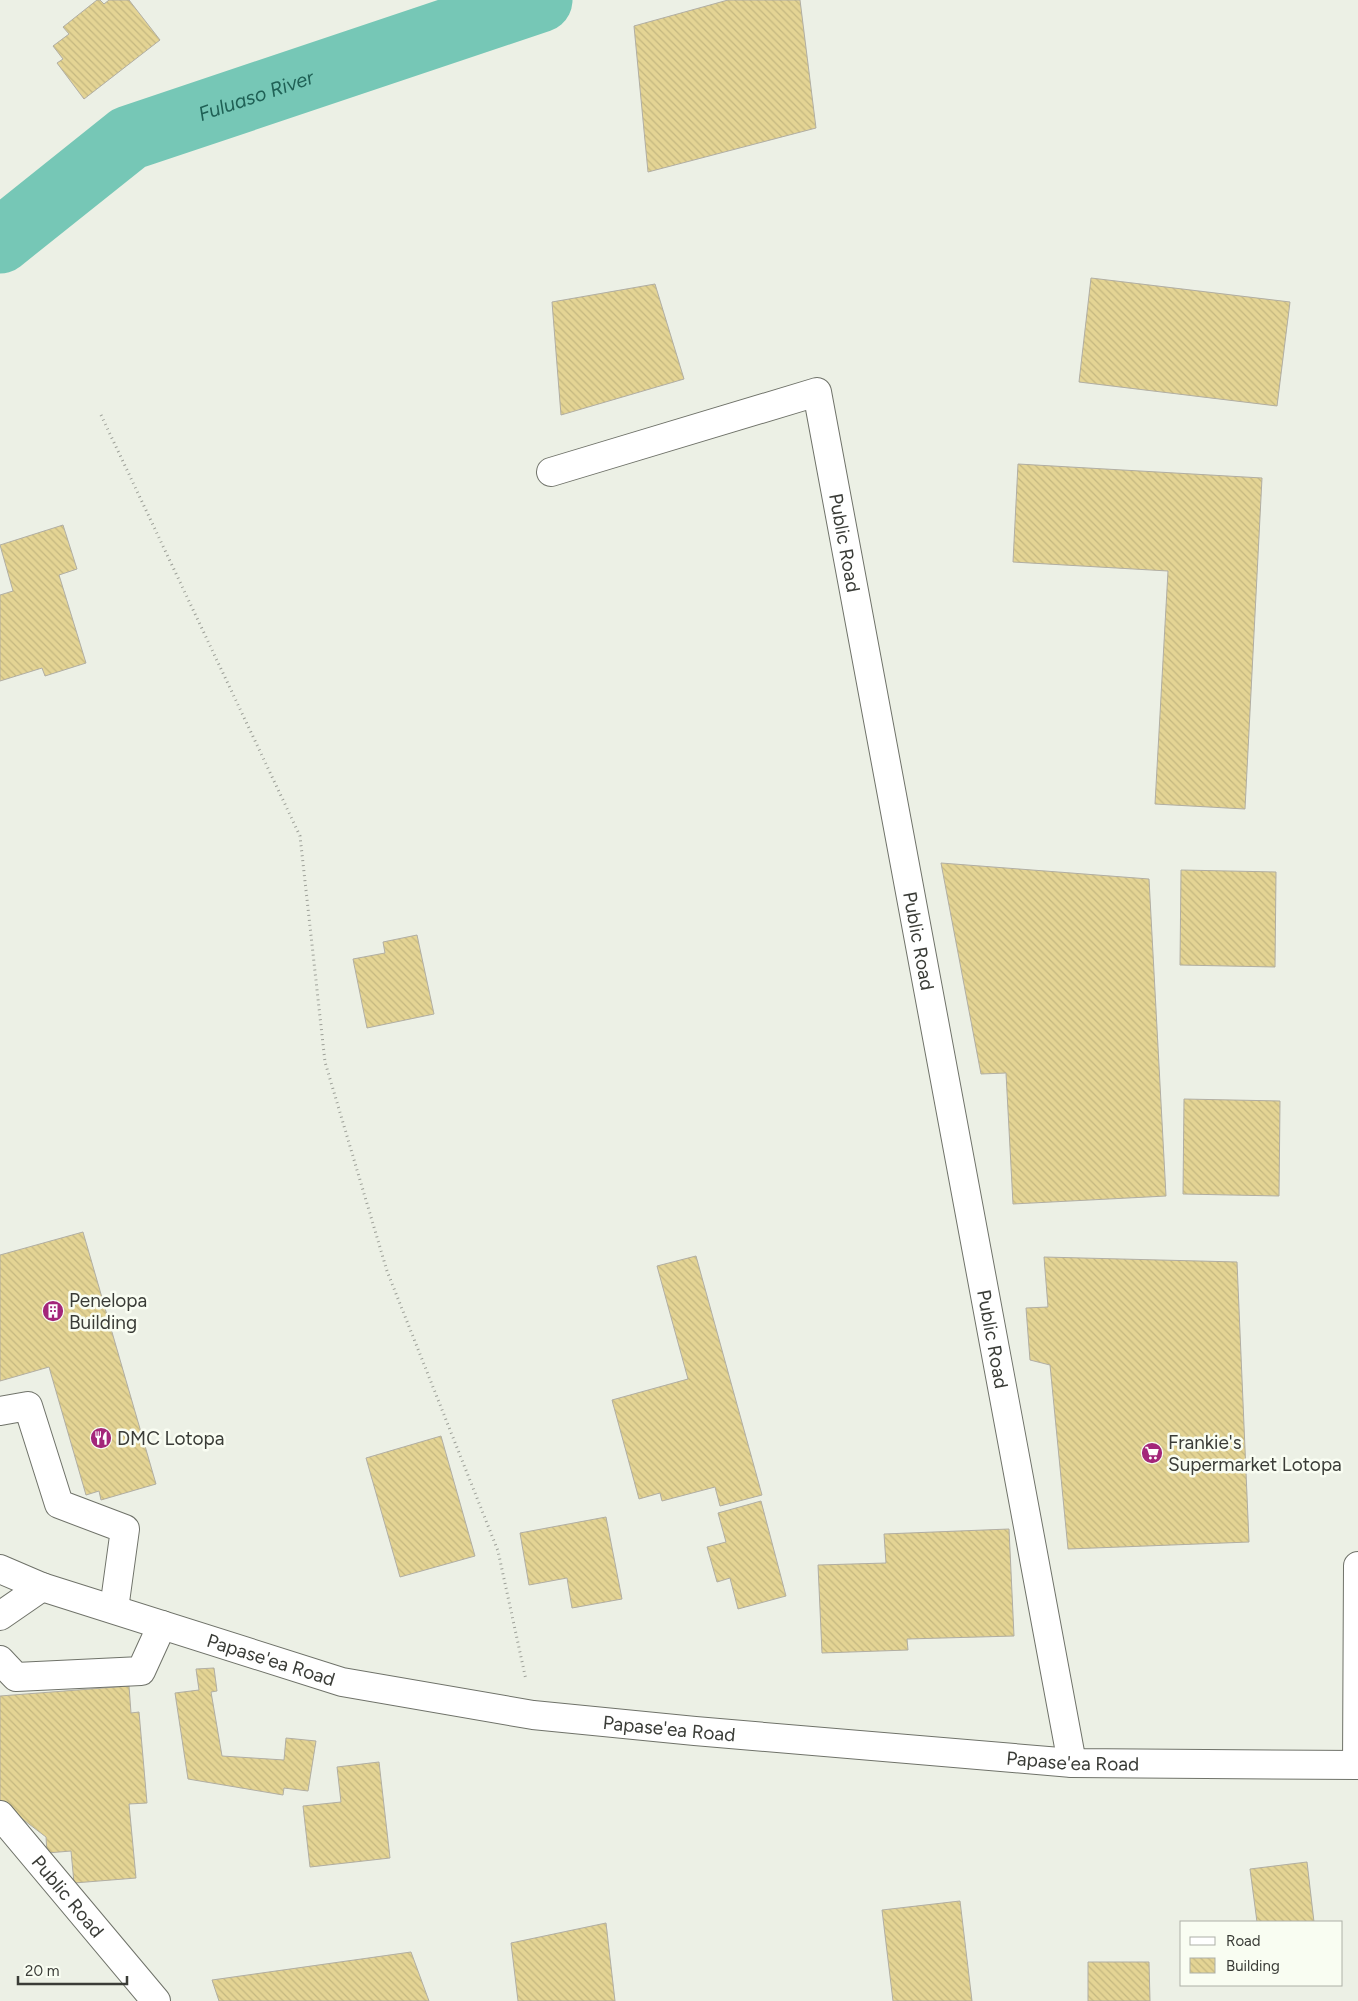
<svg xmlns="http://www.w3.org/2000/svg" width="1358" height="2001" viewBox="0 0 1358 2001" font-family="Figtree,sans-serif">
	<defs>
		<pattern id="building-back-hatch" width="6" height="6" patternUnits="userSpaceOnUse" patternTransform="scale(1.25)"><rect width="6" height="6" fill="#e4d494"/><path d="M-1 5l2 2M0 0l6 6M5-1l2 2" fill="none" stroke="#c4b780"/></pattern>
	</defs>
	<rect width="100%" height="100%" fill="#ecf0e5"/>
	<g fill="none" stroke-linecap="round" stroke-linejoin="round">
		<!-- river -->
		<path stroke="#76c7b6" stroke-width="65" id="s1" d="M0 241 129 138 540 0"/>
	</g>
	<!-- building -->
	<g fill="url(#building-back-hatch)" stroke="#b1aea3">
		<polygon points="97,0 100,0 104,4 109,0 129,0 160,40 84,99 57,63 63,59 53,46 69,34 63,27"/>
		<polygon points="728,0 800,0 816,128 648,172 634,26"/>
		<polygon points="1091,278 1290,302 1277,406 1079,382"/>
		<polygon points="655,284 684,379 561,415 552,302"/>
		<polygon points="1018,464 1262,478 1245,809 1155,804 1168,571 1013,562"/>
		<polygon points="63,525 77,569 59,575 86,663 45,676 42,668 0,681 0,595 13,591 0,545"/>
		<polygon points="941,863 1149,879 1166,1196 1013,1204 1006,1073 981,1074"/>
		<polygon points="1181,870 1276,872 1275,967 1180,965"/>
		<polygon points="417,935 434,1014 367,1028 353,959 385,953 383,942"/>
		<polygon points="1184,1099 1280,1101 1279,1196 1183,1194"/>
		<polygon points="83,1232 156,1484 101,1500 99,1491 86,1495 49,1367 0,1381 0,1255"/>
		<polygon points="696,1256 762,1495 720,1506 715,1487 662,1501 660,1493 639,1499 612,1400 688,1379 657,1266"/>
		<polygon points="1044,1257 1237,1262 1249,1542 1068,1549 1050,1365 1030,1360 1026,1308 1048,1307"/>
		<polygon points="441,1436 475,1556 400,1577 366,1458"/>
		<polygon points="761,1501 786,1596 738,1609 730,1578 717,1582 707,1547 726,1542 718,1513"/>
		<polygon points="606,1517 622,1599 572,1608 567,1578 529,1585 520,1533"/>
		<polygon points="1009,1529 1014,1636 907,1639 908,1650 822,1653 818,1565 886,1563 884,1534"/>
		<polygon points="214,1668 217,1691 211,1692 222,1756 284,1760 286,1738 316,1741 308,1791 284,1788 283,1795 188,1779 175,1693 199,1690 196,1669"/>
		<polygon points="129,1686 131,1713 139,1712 147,1803 129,1804 136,1878 74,1883 71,1851 47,1853 46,1837 0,1802 0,1696"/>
		<polygon points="379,1762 390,1858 310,1867 303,1806 341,1802 337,1767"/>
		<polygon points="1307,1862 1314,1922 1257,1922 1250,1869"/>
		<polygon points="960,1901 972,2001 893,2001 882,1910"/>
		<polygon points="606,1923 615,2001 518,2001 511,1943"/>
		<polygon points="411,1952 429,2001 219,2001 212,1980"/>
		<polygon points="1088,1962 1149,1962 1150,2001 1088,2001"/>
	</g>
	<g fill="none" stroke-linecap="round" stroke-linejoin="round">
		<!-- minor casing -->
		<g stroke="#6f7269" stroke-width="30">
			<g id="minor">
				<path id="s2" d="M551 472 817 392 1072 1763"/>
				<polyline points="0,1411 28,1406 59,1504 125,1529 114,1609"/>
				<polyline points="0,1616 42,1587"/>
				<polyline points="0,1660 16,1677 141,1671 162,1625"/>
				<polyline points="1357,1765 1358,1566"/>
				<path id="s3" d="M0 1815 156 2001"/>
			</g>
		</g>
		<!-- major casing -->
		<g stroke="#6f7269" stroke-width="30">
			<g id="major">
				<path id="s4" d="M0 1569 42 1587 342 1682 533 1715 695 1731 1072 1763 1358 1765"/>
			</g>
		</g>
		<!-- path -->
		<polyline stroke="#9da098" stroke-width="3" stroke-dasharray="1 4" stroke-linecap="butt" points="101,415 300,836 325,1062 387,1271 498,1551 526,1680"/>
		<!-- minor -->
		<use href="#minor" stroke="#fff" stroke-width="28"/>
		<!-- major -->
		<use href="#major" stroke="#fff" stroke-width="28"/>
	</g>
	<!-- icons -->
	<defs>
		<g id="building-disc" transform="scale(1.125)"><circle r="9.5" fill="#a3267a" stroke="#f9fdf2"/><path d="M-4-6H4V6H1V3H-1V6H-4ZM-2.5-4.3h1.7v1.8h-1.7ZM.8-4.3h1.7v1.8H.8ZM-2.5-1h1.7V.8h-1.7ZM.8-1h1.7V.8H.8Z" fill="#fff"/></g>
		<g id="restaurant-disc" transform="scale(1.125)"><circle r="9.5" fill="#a3267a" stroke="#f9fdf2"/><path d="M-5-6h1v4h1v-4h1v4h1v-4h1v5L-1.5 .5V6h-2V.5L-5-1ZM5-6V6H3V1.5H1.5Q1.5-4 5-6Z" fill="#fff"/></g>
		<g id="supermarket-disc" transform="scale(1.125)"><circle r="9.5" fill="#a3267a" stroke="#f9fdf2"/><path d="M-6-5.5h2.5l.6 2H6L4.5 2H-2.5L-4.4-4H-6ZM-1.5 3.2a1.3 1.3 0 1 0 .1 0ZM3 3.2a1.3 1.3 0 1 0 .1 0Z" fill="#fff"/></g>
	</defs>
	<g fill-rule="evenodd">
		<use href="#building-disc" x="53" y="1311"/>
		<use href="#restaurant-disc" x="101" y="1438"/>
		<use href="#supermarket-disc" x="1152" y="1453"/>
	</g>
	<g text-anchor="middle" stroke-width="5" stroke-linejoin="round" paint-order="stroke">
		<!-- street labels -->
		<g font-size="19" fill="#3a3c37" stroke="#f9fdf2">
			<text dy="7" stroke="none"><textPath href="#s2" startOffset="431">Public Road</textPath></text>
			<text dy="7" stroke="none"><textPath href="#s2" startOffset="836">Public Road</textPath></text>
			<text dy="7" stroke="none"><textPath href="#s2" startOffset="1241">Public Road</textPath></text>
			<text dy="7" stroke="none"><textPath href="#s4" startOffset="286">Papase'ea Road</textPath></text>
			<text dy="7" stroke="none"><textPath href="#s4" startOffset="691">Papase'ea Road</textPath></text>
			<text dy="7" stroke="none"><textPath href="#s4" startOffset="1096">Papase'ea Road</textPath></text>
			<text dy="7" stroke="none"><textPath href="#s3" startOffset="106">Public Road</textPath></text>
		</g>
		<!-- poi labels -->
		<g font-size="19" fill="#3a3c37" stroke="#f9fdf2" text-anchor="start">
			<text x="69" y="1307">Penelopa<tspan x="69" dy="22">Building</tspan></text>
			<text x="117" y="1445">DMC Lotopa</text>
			<text x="1168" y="1449">Frankie's<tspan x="1168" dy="22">Supermarket Lotopa</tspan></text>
		</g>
		<!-- water labels -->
		<g font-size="20" font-style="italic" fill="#1f6055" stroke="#f9fdf2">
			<text dy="7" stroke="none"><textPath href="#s1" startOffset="299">Fuluaso River</textPath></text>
		</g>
	</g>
	<!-- legend -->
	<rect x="1180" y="1921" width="162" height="65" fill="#f9fdf2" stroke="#adb0a7"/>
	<rect x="1190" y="1937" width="25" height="8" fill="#ffffff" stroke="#adb0a7"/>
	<text x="1226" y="1946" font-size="15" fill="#3a3c37">Road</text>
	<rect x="1190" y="1958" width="25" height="15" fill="url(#building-back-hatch)" stroke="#adb0a7"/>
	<text x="1226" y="1971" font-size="15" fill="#3a3c37">Building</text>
	<!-- scale -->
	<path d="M18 1976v8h109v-8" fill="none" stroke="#3a3c37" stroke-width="2.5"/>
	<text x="25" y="1976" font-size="15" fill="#3a3c37" stroke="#f9fdf2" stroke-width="4" paint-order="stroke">20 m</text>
</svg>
